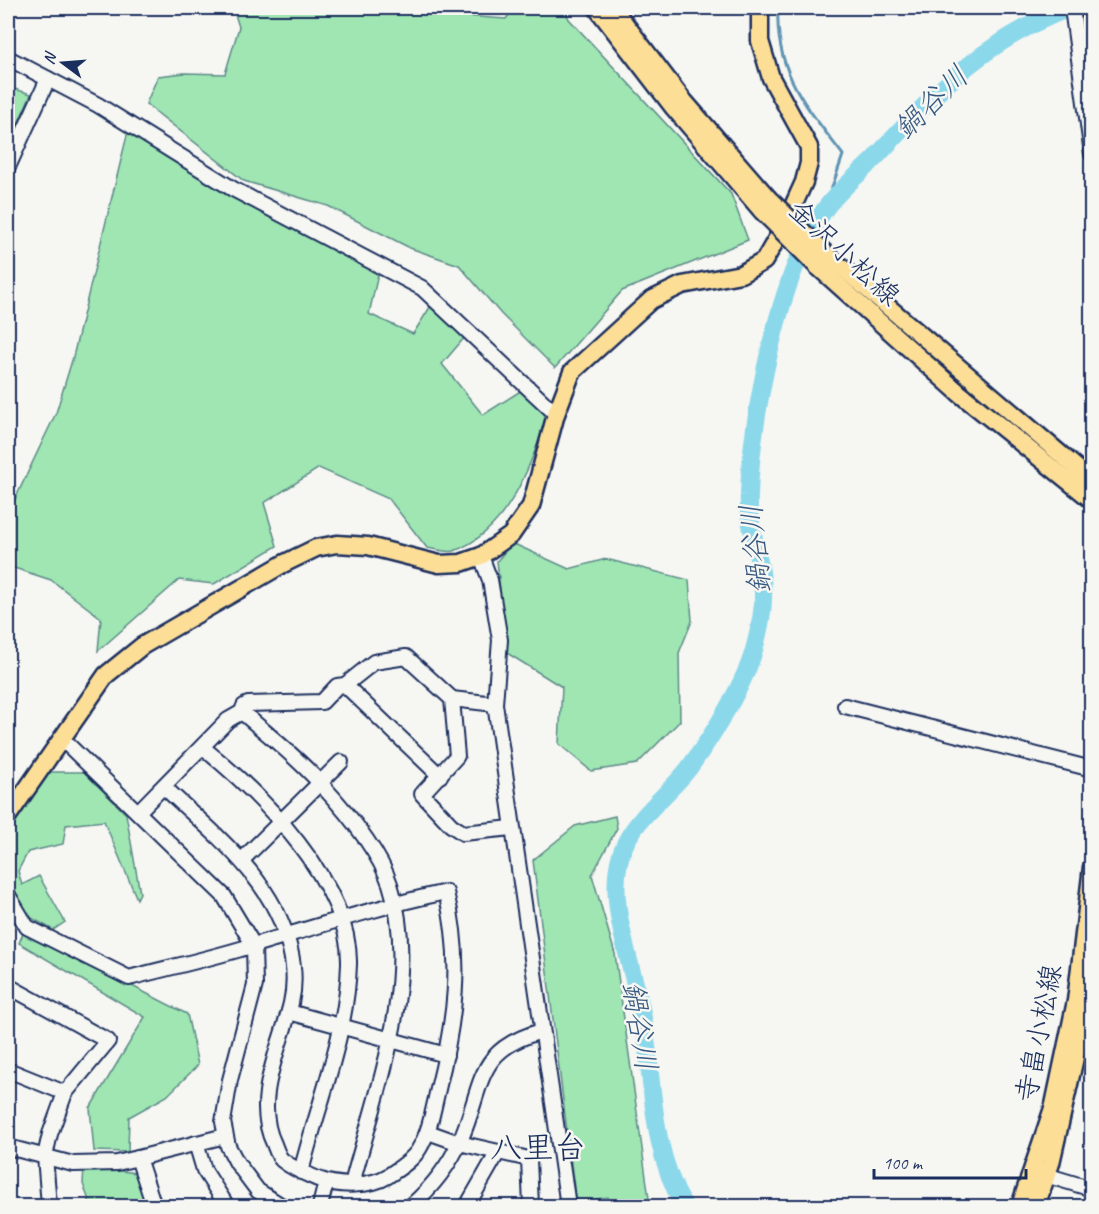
<svg xmlns="http://www.w3.org/2000/svg" width="1099" height="1214" viewBox="0 0 1099 1214" font-family="Caveat,'Klee One',sans-serif">
	<rect width="100%" height="100%" fill="#f6f6f2"/>
	<filter id="ink" filterUnits="userSpaceOnUse"><feTurbulence type="fractalNoise" baseFrequency=".0167" numOctaves="2"/><feDisplacementMap in="SourceGraphic" scale="12" xChannelSelector="R" yChannelSelector="G"/><feConvolveMatrix kernelMatrix="1 2 1 2 8 2 1 2 1" color-interpolation-filters="sRGB"/></filter>
	<g filter="url(#ink)">
		<!-- green -->
		<g fill="#9fe6b3" stroke="#5d8a88" stroke-width="1.5">
			<polygon points="233,8 424,8 450,15 506,19 514,8 564,8 569,19 731,194 748,240 622,291 555,368 501,314 459,265 410,248 328,206 244,181 146,104 158,76 184,73 225,74 239,27"/>
			<polygon points="8,87 31,94 8,146"/>
			<path d="M129 127 225 194 379 270 369 314 413 334 432 304 465 337 442 364 483 415 522 390 548 415C530 465 510 530 454 551 447 553 435 549 427 548L389 499 319 468 264 503 277 546 214 584 179 580 98 651 101 618 51 580 8 566V514L56 413 73 357Z"/>
			<polygon points="512,543 569,569 606,559 689,580 692,621 679,653 680,721 637,764 591,771 559,744 562,687 507,653 497,561"/>
			<polygon points="48,772 84,772 126,814 140,893 137,899 104,821 66,825 63,844 28,852 18,871 22,885 39,876 65,922 53,930 30,917 8,888 8,829"/>
			<polygon points="615,816 617,828 592,875 615,954 650,1206 611,1206 608,1197 576,1203 533,860 575,826"/>
			<polygon points="24,931 187,1014 198,1065 167,1096 129,1117 128,1152 94,1151 90,1108 145,1017 19,943"/>
			<polygon points="84,1166 136,1173 147,1206 91,1206 83,1184"/>
		</g>
		<g fill="none" stroke-linecap="round" stroke-linejoin="round">
			<!-- stream -->
			<path stroke="#5f94b3" stroke-width="3" d="M778 8C775 73 806 106 843 155L825 208"/>
			<!-- river -->
			<path stroke="#8cd8eb" stroke-width="18" d="M684 1206C650 1148 654 1083 643 1018 634 966 600 892 626 842 641 813 670 793 689 768 711 738 747 681 755 646 759 631 763 614 763 598 764 563 747 530 749 495 751 416 779 274 825 209 837 192 859 174 874 159 938 91 979 43 1069 8"/>
			<!-- minor casing -->
			<g stroke="#1b2f5e" stroke-width="18">
				<g id="minor">
					<polyline points="1072,8 1092,154"/>
					<polyline points="8,58 98,105 233,189 422,288 556,414"/>
					<polyline points="8,167 48,79"/>
					<polyline points="481,556 490,580 500,640 495,704 568,1206"/>
					<polyline points="345,685 440,776"/>
					<polyline points="452,699 495,704"/>
					<polyline points="845,706 1092,769"/>
					<polyline points="242,712 244,706 248,704 322,702 337,686 345,685 374,662 406,657 452,699 457,756 422,794 451,825 463,833 512,828"/>
					<polyline points="62,739 224,896 254,946 255,985 230,1080 223,1122 228,1146 237,1163 258,1191 282,1206"/>
					<path d="M202 747C260 793 351 884 349 964 347 1035 318 1104 301 1172"/>
					<path d="M138 812 228 720 242 712C268 735 297 757 320 783 344 809 379 851 390 884 421 978 376 1092 352 1184"/>
					<polyline points="242,860 341,762"/>
					<path d="M8 895 27 927 129 978C171 967 213 958 254 945 318 926 381 906 446 892 463 962 455 1020 438 1089 433 1110 430 1131 419 1149 413 1160 398 1169 388 1176 370 1187 339 1187 318 1179 306 1174 293 1169 282 1160 278 1156 276 1149 274 1144 252 1099 281 1047 291 1003 295 986 294 966 290 949 274 879 214 834 164 787"/>
					<polyline points="8,986 108,1041 65,1093 50,1134 45,1156 49,1206"/>
					<polyline points="289,1012 446,1055"/>
					<polyline points="8,1070 65,1093"/>
					<polyline points="428,1132 459,1143 529,1159 531,1206"/>
					<polyline points="196,1143 204,1170 227,1206"/>
					<polyline points="8,1147 73,1164 117,1163 138,1158"/>
					<polyline points="1039,1173 1092,1189"/>
					<polyline points="154,1206 138,1158 225,1136"/>
					<polyline points="320,1206 326,1182"/>
					<path d="M411 1206C431 1188 449 1166 460 1141 485 1085 473 1050 542 1031"/>
					<polyline points="467,1206 498,1152"/>
				</g>
			</g>
			<!-- major casing -->
			<g stroke="#1b2f5e" stroke-width="21">
				<g id="major">
					<polyline points="597,8 674,108 762,211"/>
					<polyline points="613,8 683,100 768,198"/>
					<polyline points="826,254 1092,481"/>
					<polyline points="817,266 959,393 1092,500"/>
					<polyline points="8,816 106,675 142,646 283,564 316,548 337,544 368,546 439,564 461,563 481,556 511,535 531,506 556,414 572,372 651,300 682,285 741,274 764,261 784,226 804,182 809,163 809,147 771,78 760,41 760,8"/>
					<polyline points="1020,1206 1054,1105 1076,1001 1092,867"/>
					<polyline points="1036,1206 1051,1163 1092,983"/>
				</g>
			</g>
			<!-- minor -->
			<use href="#minor" stroke="#f6f6f2" stroke-width="14"/>
			<!-- major -->
			<use href="#major" stroke="#fdde96" stroke-width="16"/>
			<!-- major-bridge casing -->
			<g stroke="#1b2f5e" stroke-width="21" stroke-linecap="butt">
				<g id="major-bridge">
					<polyline points="768,198 826,254"/>
					<polyline points="762,211 817,266"/>
				</g>
			</g>
			<!-- major-bridge -->
			<use href="#major-bridge" stroke="#fdde96" stroke-width="16"/>
		</g>
	</g>
	<g text-anchor="middle" stroke-width="5" stroke-linejoin="round" paint-order="stroke">
		<!-- street labels -->
		<g font-size="28" fill="#1b2f5e" stroke="#f6f6f2">
			<text transform="translate(845 252) rotate(43)" y="10">金沢小松線</text>
			<text transform="translate(1038 1033) rotate(-79)" y="10">寺畠小松線</text>
		</g>
		<!-- water labels -->
		<g font-size="30" font-style="italic" fill="#375981" stroke="#f6f6f2">
			<text transform="translate(931 102) rotate(-44)" y="10">鍋谷川</text>
			<text transform="translate(755 549) rotate(-96)" y="10">鍋谷川</text>
			<text transform="translate(640 1026) rotate(81)" y="10">鍋谷川</text>
		</g>
		<!-- quarter labels -->
		<g font-size="32" fill="#1b2f5e" stroke="#f6f6f2">
			<text x="538" y="1158">八里台</text>
		</g>
	</g>
	<!-- margin -->
	<rect width="1099" height="1214" fill="none" stroke="#f6f6f2" stroke-width="30"/>
	<rect x="15" y="15" width="1069" height="1184" fill="none" stroke="#1b2f5e" stroke-width="2" filter="url(#ink)"/>
	<!-- north arrow -->
	<g transform="translate(63 63) rotate(286)" stroke="#f6f6f2" stroke-width="4.5" paint-order="stroke">
	<path d="M0-4.5L10 22L0 15L-10 22Z" fill="#1b2f5e"/>
	<text y="-9" font-size="16" font-weight="bold" text-anchor="middle" fill="#1b2f5e">N</text>
	</g>
	<!-- scale -->
	<path d="M874 1169v9h152v-9" fill="none" stroke="#1b2f5e" stroke-width="3"/>
	<text x="883" y="1169" font-size="18" fill="#1b2f5e" stroke="#f6f6f2" stroke-width="4.5" paint-order="stroke">100 m</text>
</svg>
